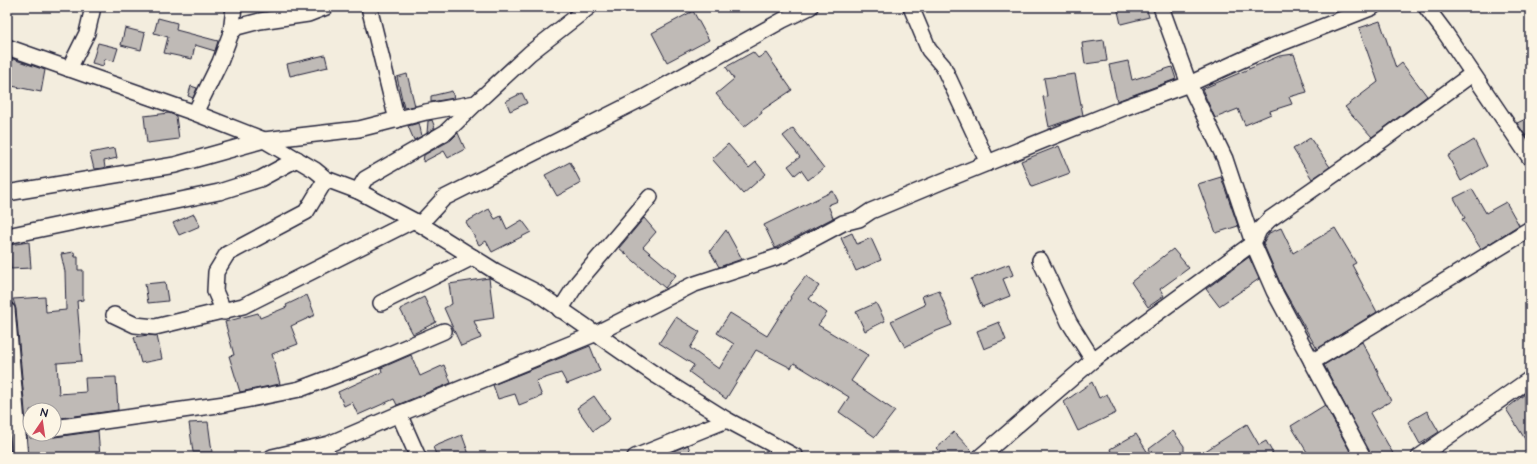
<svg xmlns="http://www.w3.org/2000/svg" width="1537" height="464" viewBox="0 0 1537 464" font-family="'Architects Daughter',sans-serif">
	<rect width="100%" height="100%" fill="#f3edde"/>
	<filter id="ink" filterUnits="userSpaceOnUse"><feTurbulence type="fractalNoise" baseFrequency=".025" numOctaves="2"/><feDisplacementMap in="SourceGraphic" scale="8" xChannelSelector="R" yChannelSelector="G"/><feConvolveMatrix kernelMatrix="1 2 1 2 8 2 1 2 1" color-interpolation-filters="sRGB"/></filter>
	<g filter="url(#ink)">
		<!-- building -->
		<g fill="#bfbab6" stroke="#22223b">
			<polygon points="1117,7 1146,7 1149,17 1121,24"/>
			<polygon points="693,11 709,40 667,62 652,33"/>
			<polygon points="158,18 177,23 176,30 218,41 215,51 195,45 192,59 164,53 168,37 154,33"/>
			<polygon points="1380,21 1396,68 1402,63 1427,96 1372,137 1345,107 1378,82 1359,28"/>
			<polygon points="125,28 145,33 141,50 121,45"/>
			<polygon points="1104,40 1107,61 1085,64 1082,43"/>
			<polygon points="98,43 118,48 114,61 105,59 103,66 92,63"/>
			<polygon points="753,52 758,58 766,53 792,90 761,111 762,113 744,127 716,94 734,79 726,67"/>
			<polygon points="1294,54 1307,92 1289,97 1292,104 1270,111 1271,114 1245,125 1238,109 1215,118 1202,89 1279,56"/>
			<polygon points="325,55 328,67 290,76 287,64"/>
			<polygon points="7,57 45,70 41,92 7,85"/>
			<polygon points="1128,61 1132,80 1172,67 1176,79 1117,101 1109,65"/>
			<polygon points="407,74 415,106 404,108 397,77"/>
			<polygon points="1075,74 1083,115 1049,127 1043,97 1047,96 1044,78"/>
			<polygon points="191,86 197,88 193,98 188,96"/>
			<polygon points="452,91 454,98 431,102 431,96"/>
			<polygon points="522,93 527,103 510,111 506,101"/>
			<polygon points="169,113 176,116 179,139 147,143 144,116"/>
			<polygon points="1530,117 1530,142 1517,123"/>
			<polygon points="432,120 435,128 427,133 428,121"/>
			<polygon points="419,123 422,136 414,140 408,126"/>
			<polygon points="793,128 824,168 808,180 801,170 795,175 788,166 800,157 783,136"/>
			<polygon points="458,133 465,149 448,158 444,151 423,162 424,155 451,140"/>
			<polygon points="1310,138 1330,167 1312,179 1293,149"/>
			<polygon points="1474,140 1487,166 1461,181 1448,156"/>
			<polygon points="728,144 749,168 756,162 766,174 743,194 712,159"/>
			<polygon points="1059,146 1070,173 1032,187 1021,161"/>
			<polygon points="115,148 117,158 104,161 105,168 94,169 90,153"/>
			<polygon points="570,162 581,183 557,196 545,175"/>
			<polygon points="1221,177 1238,226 1216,233 1198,184"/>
			<polygon points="1472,189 1486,213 1506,202 1519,225 1481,249 1462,219 1465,218 1454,198"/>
			<polygon points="833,191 838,201 828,205 833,218 775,248 764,225"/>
			<polygon points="489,209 495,219 501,216 507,229 522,220 531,232 492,252 486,241 479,245 466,222"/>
			<polygon points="194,214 200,226 179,235 173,223"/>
			<polygon points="644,218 656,232 643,247 676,275 665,288 619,248"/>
			<polygon points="1281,228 1293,253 1335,228 1356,263 1352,265 1377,312 1317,349 1282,287 1263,243 1269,233"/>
			<polygon points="726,230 742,259 719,267 710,251"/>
			<polygon points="852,233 857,244 871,238 881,260 856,271 841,238"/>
			<polygon points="29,242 31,268 11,269 9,245"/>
			<polygon points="1173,249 1189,268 1160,289 1164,296 1148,307 1131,282"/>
			<polygon points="74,252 75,257 78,257 78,270 83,270 83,300 77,301 82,361 57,363 59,394 86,392 85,378 116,377 118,410 54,419 54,410 30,410 30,438 55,437 98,431 100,457 29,457 16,309 13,299 45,297 46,312 66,310 65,272 61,254"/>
			<polygon points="1249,257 1259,279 1219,306 1206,289"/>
			<polygon points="1009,264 1013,275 1003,279 1010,296 982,307 971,279"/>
			<polygon points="806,276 819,286 809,299 827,313 818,325 868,355 851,381 895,411 875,437 839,412 849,397 794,363 791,368 756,350 726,399 689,372 694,365 659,343 676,317 700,332 690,348 719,369 734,344 717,333 730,313 767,336 791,298 790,297"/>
			<polygon points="489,278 494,318 474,321 481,338 461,346 444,308 452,304 449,284"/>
			<polygon points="165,282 168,301 148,303 145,284"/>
			<polygon points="939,290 952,325 934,332 905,347 891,321 925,305 922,296"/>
			<polygon points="307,295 315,315 291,326 298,344 272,354 280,384 240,392 229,356 234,355 225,322 258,313 260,318 287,307 286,305"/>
			<polygon points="424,297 436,322 413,334 400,309"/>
			<polygon points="876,303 885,321 865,331 856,312"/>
			<polygon points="999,322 1006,340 984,349 977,331"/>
			<polygon points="148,335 157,336 162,359 141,363 134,337"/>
			<polygon points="1362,342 1379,373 1378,374 1391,401 1370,413 1395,457 1372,457 1324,365"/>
			<polygon points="590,346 600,371 567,384 561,373 536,381 542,396 519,405 515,394 498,399 493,385"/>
			<polygon points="411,355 420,376 444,365 451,383 397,405 394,399 358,415 352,402 344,406 338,392 382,372 381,368"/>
			<polygon points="1092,382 1099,398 1107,394 1116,413 1078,431 1064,402"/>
			<polygon points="1530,390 1530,447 1506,409"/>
			<polygon points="594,396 610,419 593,431 577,408"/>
			<polygon points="1325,405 1353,457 1310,457 1291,426"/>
			<polygon points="1427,411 1439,432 1420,444 1408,422"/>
			<polygon points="7,412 11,457 7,457"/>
			<polygon points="208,422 212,452 193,452 189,423"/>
			<polygon points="1247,424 1259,445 1266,441 1275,457 1196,457"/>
			<polygon points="1173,431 1184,446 1184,457 1154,457 1149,449"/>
			<polygon points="954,432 972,451 966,457 944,457 936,448"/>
			<polygon points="1136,434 1148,453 1142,457 1113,457 1110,449"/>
			<polygon points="462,435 470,457 437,457 433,447"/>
			<polygon points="688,445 692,457 659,457"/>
		</g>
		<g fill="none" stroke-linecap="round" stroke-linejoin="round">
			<!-- street casing -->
			<g stroke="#22223b" stroke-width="18">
				<g id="street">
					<polyline points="369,7 397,120"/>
					<polyline points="911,7 929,50 943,66 988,163"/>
					<polyline points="1161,7 1189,84 1225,159 1253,243 1274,291 1363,457"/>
					<polyline points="1426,7 1444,31 1530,158"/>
					<polyline points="231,33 234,7"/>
					<polyline points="7,47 195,113 264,140 315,170 326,179 358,191 420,224 495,271 536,292 657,376 727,420 796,457"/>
					<polyline points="69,69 87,33 93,7"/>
					<polyline points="195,113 220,62 231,33 237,27 260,21 308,14 326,7"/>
					<polyline points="358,191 365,179 446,132 476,103"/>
					<polyline points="7,193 175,165 264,140 359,129 426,112 476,103 530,53 589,7"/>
					<polyline points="420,224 444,198 643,98 783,20 810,7"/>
					<polyline points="7,236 219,192 260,179 297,159"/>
					<polyline points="1040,260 1069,322 1093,360"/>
					<polyline points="381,303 473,257"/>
					<polyline points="7,310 20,457"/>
					<polyline points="560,310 578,282 650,197"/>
					<polyline points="224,312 215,291 216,272 227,254 306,212 326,179"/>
					<polyline points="114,315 135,325 155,327 243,306 412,221"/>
					<polyline points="1312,362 1530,229"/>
					<polyline points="399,414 418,457"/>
					<polyline points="54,428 225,404 300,389 374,361 444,331"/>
					<polyline points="272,457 329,444 399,414 597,333 692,285 783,255 843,223 859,219 871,211 943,181 1126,107 1189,84 1266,49 1373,7"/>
					<polyline points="635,457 727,420"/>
					<polyline points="980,457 1093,360 1253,243 1259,230 1270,219 1362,155 1472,74"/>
					<polyline points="1419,457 1530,379"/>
				</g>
			</g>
			<!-- street -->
			<use href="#street" stroke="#fcf5e5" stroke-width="15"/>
		</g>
	</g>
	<!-- margin -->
	<rect width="1537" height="464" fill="none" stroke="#fcf5e5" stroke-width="24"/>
	<rect x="12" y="12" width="1513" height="440" fill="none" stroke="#22223b" stroke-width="1.5" filter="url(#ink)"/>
	<!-- north arrow -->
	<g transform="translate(42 422) rotate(13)"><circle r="19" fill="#fcf5e5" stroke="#a5a1a1"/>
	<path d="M0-3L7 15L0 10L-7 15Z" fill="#d1495b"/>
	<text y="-6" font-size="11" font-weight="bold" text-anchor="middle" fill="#22223b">N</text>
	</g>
</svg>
